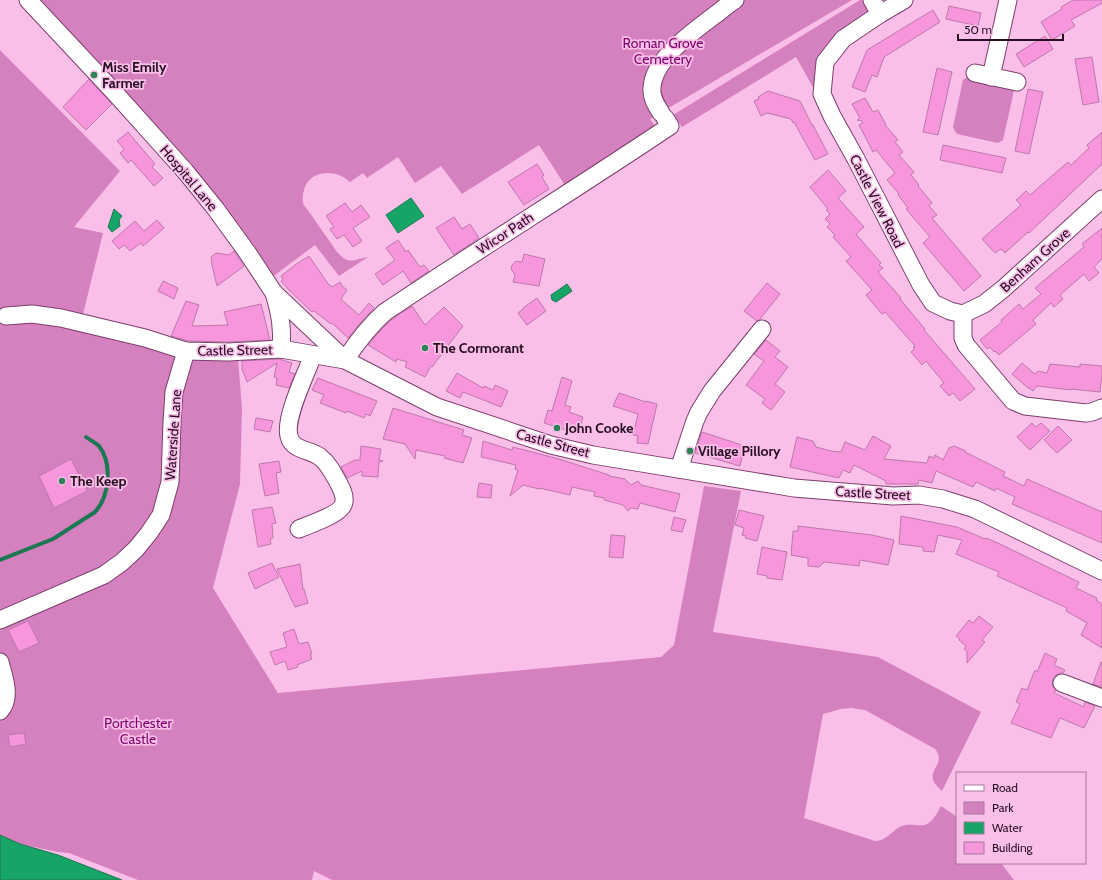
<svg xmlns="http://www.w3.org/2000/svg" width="1102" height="880" viewBox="0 0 1102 880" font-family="Cabin,sans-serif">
	<rect width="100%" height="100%" fill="#fabfe8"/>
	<!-- green -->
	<g fill="#d581bf">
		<path d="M30 0H852L650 119 656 127 566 187 539 145 462 194 441 166 415 183 398 157 367 178 363 173 350 182C336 169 310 169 304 190 303 194 302 199 303 203 305 207 309 212 312 216 320 228 329 240 337 252 349 265 352 260 368 257L339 276 315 245 271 278Z"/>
		<polygon points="860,0 864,0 868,11 864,18 837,38 819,98 796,57 682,127 673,115"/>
		<path d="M0 50 120 171 74 227 103 233 83 314 238 357 242 409 240 484 213 588 278 693 661 657 674 645 704 486 741 491 713 632 878 657 981 712 942 791C939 788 935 785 933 780 930 768 946 762 935 749L865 710 851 708 841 709 823 714 804 818 875 841C887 841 892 830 902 826 912 822 922 829 930 822 935 818 938 811 941 806L957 817V863H1001L1014 880H332L314 871 312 880H138L69 853 58 852 29 846 58 855 122 880H0Z"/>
		<polygon points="971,76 1013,88 1014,91 1003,140 998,143 957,134 955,131 953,127 963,80 966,78"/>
	</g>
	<!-- water -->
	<g fill="#17a567" stroke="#1c7852">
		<polygon points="411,198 424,216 398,233 386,215"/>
		<polygon points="114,209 122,216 119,220 120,226 112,232 108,227"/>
		<polygon points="567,284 572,291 556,302 552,300 551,295"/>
		<polygon points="0,835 20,844 58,855 122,880 0,880"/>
	</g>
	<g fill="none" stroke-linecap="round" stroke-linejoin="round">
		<!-- stream -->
		<path stroke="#1c7852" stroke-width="4" d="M0 560 53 539 95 512C109 497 113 464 99 446 96 443 90 440 86 437"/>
	</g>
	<!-- building -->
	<g fill="#f795dd" stroke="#bc79aa">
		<polygon points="1073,0 1102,0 1102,3 1071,20 1075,26 1052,40 1041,22 1062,9 1061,7"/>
		<polygon points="949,6 981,13 978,26 946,19"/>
		<polygon points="933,10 940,22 884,57 877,77 872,75 865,92 852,87 867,50"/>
		<polygon points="1045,36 1053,49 1024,67 1016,54"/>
		<polygon points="1092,57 1099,102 1083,105 1075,59"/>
		<polygon points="937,68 952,72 938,135 923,132"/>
		<polygon points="89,79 112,104 86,130 63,107"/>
		<polygon points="1028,89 1043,92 1029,154 1015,151"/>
		<polygon points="768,91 800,101 812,125 813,125 828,154 815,160 794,122 793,123 791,119 767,113 761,116 754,101 759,99 758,97"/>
		<polygon points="865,98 873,112 878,110 886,125 885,125 898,140 895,142 903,152 899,155 914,172 911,175 919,185 918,186 932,203 929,206 937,215 932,218 981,276 964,291 923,243 930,237 906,209 908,208 898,195 899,194 887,180 895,173 876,150 873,152 859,125 863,123 862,121 857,120 860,118 852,104"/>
		<polygon points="128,132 155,164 152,167 163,178 154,186 131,160 128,163 120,153 124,149 117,141"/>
		<polygon points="1102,132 1102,164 1029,233 1028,232 1005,253 1001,249 995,253 982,239 1021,205 1016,200 1026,191 1030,195 1068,162 1071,165 1089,148 1087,145"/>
		<polygon points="943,145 1006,158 1002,173 940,160"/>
		<polygon points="537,164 544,175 542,177 549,189 524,205 508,182"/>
		<polygon points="828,170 846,191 838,198 864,227 856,234 881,263 879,265 883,268 878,272 901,298 900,299 925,329 924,330 975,389 960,401 953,393 949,396 940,386 944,383 926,361 922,365 911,352 915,348 913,347 915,346 885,312 882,314 866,295 872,290 846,261 851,257 833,237 835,235 827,227 830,224 825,219 830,214 826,210 828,209 810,187"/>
		<polygon points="345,203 352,212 361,205 370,217 353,228 362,241 353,247 344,235 337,239 330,229 334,227 326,216"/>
		<polygon points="454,217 462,229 470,224 479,238 454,255 436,228"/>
		<polygon points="157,220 164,228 143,246 141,243 130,251 124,245 119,249 112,241 135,221 144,231"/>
		<polygon points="1102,228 1102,259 1094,267 1099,273 1089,281 1084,274 1060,295 1063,299 1054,307 1051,303 1033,320 1036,324 999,355 995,351 994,352 990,347 987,349 980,340 1002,322 1001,320 1019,304 1023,309 1041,294 1035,288 1084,247 1082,244"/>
		<polygon points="398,240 406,252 408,250 420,267 424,265 429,271 411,283 403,271 383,285 375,274 395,260 386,248"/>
		<polygon points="234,251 244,266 217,286 212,265 211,257 216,253 229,255"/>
		<polygon points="524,254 545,259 539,286 513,282 515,275 511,269 512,265 516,261 522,262"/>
		<polygon points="309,256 329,285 330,285 332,287 340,282 342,286 347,290 341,299 359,315 369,303 374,308 361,322 348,338 332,323 331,324 314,311 312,312 289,290 281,281 283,279 281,276 295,265"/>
		<polygon points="163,281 178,288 174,299 158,291"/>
		<polygon points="767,283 780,294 760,319 757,321 744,311"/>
		<polygon points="537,298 546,311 527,325 518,313 523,309 523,308"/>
		<polygon points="186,301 199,305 192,326 228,325 224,312 261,304 270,340 228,342 188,341 171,336"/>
		<polygon points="412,306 425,325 444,307 463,326 432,367 431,366 425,377 405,367 407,362 397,359 396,362 368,345 381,330 391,320"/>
		<polygon points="766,340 780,351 775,357 788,367 775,384 785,392 771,410 762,403 765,399 746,385 764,361 754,354"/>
		<polygon points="279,359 292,363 289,372 295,374 289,388 276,385 277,378 274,377 277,363 247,382 242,369 242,361"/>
		<polygon points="1022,363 1035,374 1038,371 1047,373 1050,364 1080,367 1080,364 1102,366 1102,375 1100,392 1071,389 1071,390 1037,386 1033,391 1029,388 1028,388 1012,374"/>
		<polygon points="457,373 483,388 484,386 493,390 495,385 508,391 501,407 463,392 460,398 446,391"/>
		<polygon points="562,377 572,381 565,405 571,407 569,412 583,417 578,434 544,423 548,410 552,411"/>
		<polygon points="318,378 377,401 370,416 366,414 364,418 347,411 346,413 320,403 324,395 312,390"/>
		<polygon points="619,393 646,402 646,401 657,404 648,444 637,443 638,436 633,435 638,414 613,406"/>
		<polygon points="393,408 464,430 462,435 472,438 463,463 444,458 445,456 416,450 415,459 405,444 383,439"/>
		<polygon points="256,418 273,421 270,432 254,429"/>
		<polygon points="1032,423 1036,427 1041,423 1050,431 1030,450 1017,437"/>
		<polygon points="1058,426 1072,440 1057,453 1044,440"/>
		<polygon points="702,432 745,446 740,466 695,453"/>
		<polygon points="873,436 891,446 884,459 927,463 929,456 934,458 935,455 943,460 949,448 954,446 966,451 965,452 1005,472 1003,476 1024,486 1027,479 1102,512 1102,543 1012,504 1015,497 996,488 995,491 976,482 973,487 936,471 932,483 919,480 918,484 886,484 886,481 854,465 850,473 843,470 839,478 790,467 797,437 813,441 816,447 831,451 841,452 845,442 865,450"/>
		<polygon points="483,441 512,450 513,447 559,459 609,475 609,476 625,479 631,485 638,481 641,485 680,494 675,512 640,503 638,509 631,508 628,511 623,505 604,500 604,498 594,496 595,492 572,487 570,495 539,488 539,489 523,485 510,496 518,470 515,469 516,465 481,457"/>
		<polygon points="361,446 381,449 379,460 383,461 379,462 378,477 362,476 362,471 347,478 341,467 355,460 360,460"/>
		<polygon points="71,459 87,491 54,508 39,476"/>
		<polygon points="279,461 281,472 276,473 279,493 265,496 259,464"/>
		<polygon points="479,483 492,485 491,498 477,497"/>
		<polygon points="272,507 276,523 272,524 273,538 270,539 271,544 258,547 252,510"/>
		<polygon points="739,510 764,516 757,541 745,538 746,536 742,535 744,528 735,525"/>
		<polygon points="901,516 957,527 985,539 986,538 1000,544 1033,560 1079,582 1076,588 1097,598 1096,600 1102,604 1102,648 1081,635 1087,623 1066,611 1067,608 997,576 999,572 956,554 962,540 938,535 934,552 923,551 923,547 899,544"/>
		<polygon points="674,517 686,520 682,532 671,530"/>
		<polygon points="798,526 872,535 894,540 888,565 860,560 859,566 824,562 819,567 808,566 808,558 791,555 793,531 798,531"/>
		<polygon points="611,535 625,536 623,558 609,557"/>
		<polygon points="762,547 787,552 782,580 767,578 767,576 757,574"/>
		<polygon points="272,563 279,577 255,589 248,573"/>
		<polygon points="300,564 303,590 304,589 308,603 295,607 277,569"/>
		<polygon points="979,616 993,627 982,640 985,642 967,663 967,651 964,649 966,646 959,640 960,639 956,636 969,620 973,623"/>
		<polygon points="28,621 39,643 19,652 8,630"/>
		<polygon points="294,629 299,644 308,642 312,654 310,654 312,659 297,665 298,667 288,670 285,661 275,665 270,652 287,647 283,633"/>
		<polygon points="1045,653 1057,659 1054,665 1065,670 1063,673 1060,673 1056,675 1053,679 1052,685 1056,690 1054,693 1084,707 1085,702 1095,706 1084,728 1060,718 1051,738 1011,723 1020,704 1016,702 1022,688 1027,690 1035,670 1037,672"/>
		<polygon points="1101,662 1102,662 1102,687 1093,684"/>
		<polygon points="24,733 26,744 10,747 8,735"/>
	</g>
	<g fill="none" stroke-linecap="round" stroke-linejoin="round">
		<!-- minor casing -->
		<g stroke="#7c3e6c" stroke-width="19">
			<g id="minor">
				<path d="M28 0 115 93 185 171 215 208 247 252 274 293 345 360C357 342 369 326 385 312 479 249 576 189 670 126L665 118"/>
				<polyline points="872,0 880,14"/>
				<polyline points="904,0 880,14 843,39 825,62 822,94 832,116 856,159 921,285 933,303 950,311 963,314"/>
				<polyline points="975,73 1017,82"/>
				<polyline points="991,77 1008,0"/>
				<path d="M661 113C656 105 651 97 652 88 653 59 694 31 715 15 722 10 728 4 735 0"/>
				<path d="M274 293C280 313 283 329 281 349"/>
				<polyline points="963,314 963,338 966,345 1013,401 1025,406 1086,413 1092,412 1102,408"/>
				<polyline points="963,314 984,304 1003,289 1102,199"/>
				<polyline points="6,316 32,314 61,318 145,338 186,351 228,352 281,349 345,360 437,407 551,445 593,455 794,488 893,496 919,495 943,499 975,509 1102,571"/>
				<polyline points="679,469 695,421 699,412 712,391 762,329"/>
				<path d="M299 529C310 524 343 514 344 502 345 494 341 488 338 482 333 473 328 463 320 457 310 449 292 451 289 436 284 418 306 374 313 355"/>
				<polyline points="0,620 104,575 122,562 136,549 149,533 161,515 170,482 172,422 174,392 186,351"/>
				<path d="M0 662C4 678 12 697 0 711"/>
				<polyline points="1062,683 1102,698"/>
			</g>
		</g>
		<!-- minor -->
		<use href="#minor" stroke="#fff" stroke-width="17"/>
	</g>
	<!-- markers -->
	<g fill="#2d8357" stroke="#fabfe8" stroke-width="1.5">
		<circle cx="94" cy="75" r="4"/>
		<circle cx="425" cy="348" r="4"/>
		<circle cx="557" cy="428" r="4"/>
		<circle cx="690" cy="451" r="4"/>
		<circle cx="62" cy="481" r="4"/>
	</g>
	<g text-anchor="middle" stroke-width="3.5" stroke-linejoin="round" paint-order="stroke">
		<!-- park labels -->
		<g font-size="14" fill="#7f066b" stroke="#fabfe8">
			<text x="663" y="48">Roman Grove<tspan x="663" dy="16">Cemetery</tspan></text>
			<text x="138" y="728">Portchester<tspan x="138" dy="16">Castle</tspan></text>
		</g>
		<!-- poi labels -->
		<g font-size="14" font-weight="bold" fill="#280f22" stroke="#fabfe8" text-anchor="start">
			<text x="102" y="72">Miss Emily<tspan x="102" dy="16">Farmer</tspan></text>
			<text x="433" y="353">The Cormorant</text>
			<text x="565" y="433">John Cooke</text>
			<text x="698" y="456">Village Pillory</text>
			<text x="70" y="486">The Keep</text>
		</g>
		<!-- street labels -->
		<g font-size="14" fill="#280f22" stroke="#fabfe8">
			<text transform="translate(189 178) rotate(50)" y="5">Hospital Lane</text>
			<text transform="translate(877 201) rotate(63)" y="5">Castle View Road</text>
			<text transform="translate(505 233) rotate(-33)" y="5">Wicor Path</text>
			<text transform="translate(1035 260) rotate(-42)" y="5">Benham Grove</text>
			<text transform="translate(235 350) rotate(-1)" y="5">Castle Street</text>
			<text transform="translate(173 435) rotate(-86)" y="5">Waterside Lane</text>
			<text transform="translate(553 443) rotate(15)" y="5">Castle Street</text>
			<text transform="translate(873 493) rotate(3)" y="5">Castle Street</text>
		</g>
	</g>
	<!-- legend -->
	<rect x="956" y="772" width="130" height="92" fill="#fabfe8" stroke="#a67999"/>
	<rect x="964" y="785" width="20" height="6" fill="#ffffff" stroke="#a67999"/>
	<text x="992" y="792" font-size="12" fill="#280f22">Road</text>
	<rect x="964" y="802" width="20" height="12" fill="#d581bf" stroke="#a67999"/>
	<text x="992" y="812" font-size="12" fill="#280f22">Park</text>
	<rect x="964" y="822" width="20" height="12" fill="#17a567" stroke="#a67999"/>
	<text x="992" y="832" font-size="12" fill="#280f22">Water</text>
	<rect x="964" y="842" width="20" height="12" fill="#f795dd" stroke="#a67999"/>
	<text x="992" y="852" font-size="12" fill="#280f22">Building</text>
	<!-- scale -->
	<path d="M958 34v6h105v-6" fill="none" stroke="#280f22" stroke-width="2"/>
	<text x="964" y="34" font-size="12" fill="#280f22" stroke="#fabfe8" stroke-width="3" paint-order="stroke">50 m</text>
</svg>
